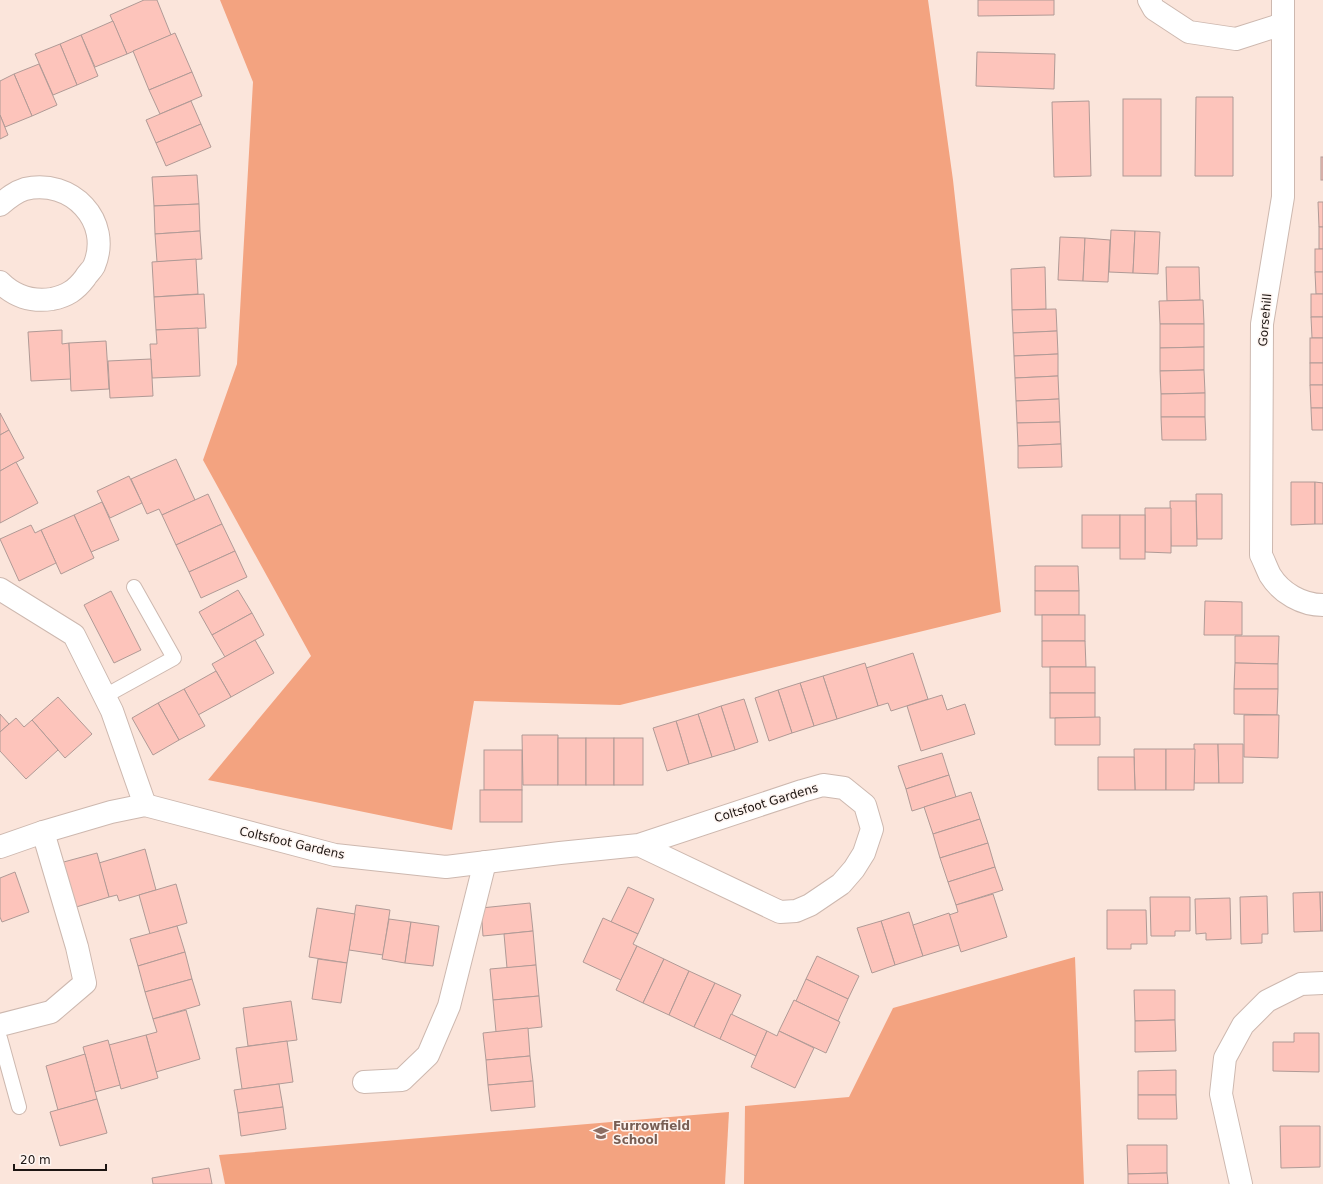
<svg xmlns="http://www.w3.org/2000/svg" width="1323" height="1184" viewBox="0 0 1323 1184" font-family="'DejaVu Sans',sans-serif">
	<rect width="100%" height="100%" fill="#fbe5db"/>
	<!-- green -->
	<g fill="#f3a380">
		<polygon points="220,0 928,0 953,180 1001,612 620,705 474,701 452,830 208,780 311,656 203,460 237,364 253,82"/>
		<polygon points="1075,957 1084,1184 744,1184 745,1106 849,1097 893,1008"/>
		<polygon points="729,1112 725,1184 225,1184 219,1155"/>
	</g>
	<!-- building -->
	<g fill="#fdc4bb" stroke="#b09a96">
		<polygon points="144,0 157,0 171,35 127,54 110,15"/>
		<polygon points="978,0 1054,0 1054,15 978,16"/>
		<polygon points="113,21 127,54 95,67 81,35"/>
		<polygon points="175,33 192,72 149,90 133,51"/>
		<polygon points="81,35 98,76 77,85 60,44"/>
		<polygon points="60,44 77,85 53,95 35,54"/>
		<polygon points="977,52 1055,54 1054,89 976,86"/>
		<polygon points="39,64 57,105 32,116 14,74"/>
		<polygon points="192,72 202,96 160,114 149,90"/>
		<polygon points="14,74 32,116 5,127 0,115 0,81"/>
		<polygon points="1196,97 1233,97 1233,176 1195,176"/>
		<rect x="1123" y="99" width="38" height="77"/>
		<polygon points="191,101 201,124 156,143 146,120"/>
		<polygon points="1089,101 1091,176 1054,177 1052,102"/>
		<polygon points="0,115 8,135 0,139"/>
		<polygon points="201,124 211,147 166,166 156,143"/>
		<rect x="1321" y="157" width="2" height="23"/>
		<polygon points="197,175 199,204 154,206 152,177"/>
		<polygon points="1318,202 1323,202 1323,227 1319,227"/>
		<polygon points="199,204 200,231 155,234 154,206"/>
		<rect x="1319" y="227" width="4" height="22"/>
		<polygon points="1111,230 1135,231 1133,273 1109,272"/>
		<polygon points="200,231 202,259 157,262 155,234"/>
		<polygon points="1135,231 1160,232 1158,274 1133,273"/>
		<polygon points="1060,237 1085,238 1083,281 1058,280"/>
		<polygon points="1085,238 1110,240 1108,282 1083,281"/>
		<rect x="1315" y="249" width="8" height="23"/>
		<polygon points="196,259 198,294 154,297 152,262"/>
		<polygon points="1045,267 1046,309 1012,310 1011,269"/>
		<polygon points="1166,267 1199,267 1200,300 1167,301"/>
		<polygon points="1315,272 1323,272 1323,294 1316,294"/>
		<polygon points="204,294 206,328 156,330 154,297"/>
		<rect x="1311" y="294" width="12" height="23"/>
		<polygon points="1203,300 1204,324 1160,324 1159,301"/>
		<polygon points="1056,309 1057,331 1013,333 1012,310"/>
		<polygon points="1311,317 1323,317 1323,338 1312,338"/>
		<polygon points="1160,324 1204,324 1204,347 1160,348"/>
		<polygon points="198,328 200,376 152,378 150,344 157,344 156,330"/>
		<polygon points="62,330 62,344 69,343 71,379 31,381 28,332"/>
		<polygon points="1057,331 1058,354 1014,356 1013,333"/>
		<rect x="1310" y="338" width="13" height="25"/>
		<polygon points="106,341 109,389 71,391 69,343"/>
		<polygon points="1204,347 1204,370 1160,371 1160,348"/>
		<polygon points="1058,354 1058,376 1015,378 1014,356"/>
		<polygon points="151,359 153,396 110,398 108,361"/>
		<rect x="1310" y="363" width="13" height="22"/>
		<polygon points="1204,370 1205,393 1161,394 1160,371"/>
		<polygon points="1058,376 1059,399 1016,401 1015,378"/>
		<polygon points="1310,385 1323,385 1323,408 1311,408"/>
		<polygon points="1205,393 1205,417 1161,417 1161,394"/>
		<polygon points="1059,399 1060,422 1017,423 1016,401"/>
		<polygon points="1311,408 1323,408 1323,430 1312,430"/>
		<polygon points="0,413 9,430 0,435"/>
		<polygon points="1161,417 1205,417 1206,440 1162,440"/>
		<polygon points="1060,422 1061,444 1018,446 1017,423"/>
		<polygon points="9,430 24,458 0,471 0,435"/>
		<polygon points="1061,444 1062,467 1018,468 1018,446"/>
		<polygon points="176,459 195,500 162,515 159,509 147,514 131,479"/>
		<polygon points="16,462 38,503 0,523 0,471"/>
		<polygon points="129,476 142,503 110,518 97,491"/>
		<polygon points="1291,482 1315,482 1315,524 1291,525"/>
		<polygon points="1315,482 1323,483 1323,524 1315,524"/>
		<polygon points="208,494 222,524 176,545 162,515"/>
		<polygon points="1196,494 1222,494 1222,539 1197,539"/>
		<polygon points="1170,501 1196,501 1197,546 1171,546"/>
		<polygon points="102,502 119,540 91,552 74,515"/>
		<polygon points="1145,508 1171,508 1171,553 1145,552"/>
		<polygon points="74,515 94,558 61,574 41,530"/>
		<rect x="1082" y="515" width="38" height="33"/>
		<rect x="1120" y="515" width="25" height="44"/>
		<polygon points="222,524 235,551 189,572 176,545"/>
		<polygon points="31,525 35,533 41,530 56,563 19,581 0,539"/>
		<polygon points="235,551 247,577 201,598 189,572"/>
		<polygon points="1035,566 1078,566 1079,591 1035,591"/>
		<polygon points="238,590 252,613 212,635 199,612"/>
		<polygon points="111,591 141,650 114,663 84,605"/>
		<rect x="1035" y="591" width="44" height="24"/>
		<polygon points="1205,601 1242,602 1242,635 1204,635"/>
		<polygon points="252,613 264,635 225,657 212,635"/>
		<rect x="1042" y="615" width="43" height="26"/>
		<polygon points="1235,636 1279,636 1278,664 1235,663"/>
		<polygon points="255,640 274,673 231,697 212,664"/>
		<polygon points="1042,641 1085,641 1086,667 1042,667"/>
		<polygon points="913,653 928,699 891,711 888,703 878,706 866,668"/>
		<polygon points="865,663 878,706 837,719 823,676"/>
		<polygon points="1235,663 1278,664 1278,689 1234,689"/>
		<rect x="1050" y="667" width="45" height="26"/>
		<polygon points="216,671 231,697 198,715 184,689"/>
		<polygon points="823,676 837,719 814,726 800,683"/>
		<polygon points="800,683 814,726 792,733 778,690"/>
		<polygon points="184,689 205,726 179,740 158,703"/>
		<polygon points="1234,689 1278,689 1277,715 1234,714"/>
		<polygon points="778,690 792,733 769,741 755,698"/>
		<rect x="1050" y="693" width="45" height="25"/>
		<polygon points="942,695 947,710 965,704 975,734 921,751 907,706"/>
		<polygon points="58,697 92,734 65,758 32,720"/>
		<polygon points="744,699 758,742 735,750 721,706"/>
		<polygon points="158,703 179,740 153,755 132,718"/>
		<polygon points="721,706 735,750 712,757 698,714"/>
		<polygon points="0,714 9,724 0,732"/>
		<polygon points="698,714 712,757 689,764 676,721"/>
		<polygon points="1244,715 1279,715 1278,758 1244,757"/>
		<polygon points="1100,717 1100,745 1055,745 1055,718"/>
		<polygon points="16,718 24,727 32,720 58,750 26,779 0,751 0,732"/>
		<polygon points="676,721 689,764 667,771 653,728"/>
		<polygon points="522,735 558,735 558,785 523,785"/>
		<rect x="558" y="738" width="28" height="47"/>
		<rect x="586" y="738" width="28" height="47"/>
		<rect x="614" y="738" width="29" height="47"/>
		<polygon points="1194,744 1218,744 1219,783 1194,783"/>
		<polygon points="1218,744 1243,744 1243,783 1219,783"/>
		<polygon points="1134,749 1166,749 1166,790 1135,790"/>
		<polygon points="1166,749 1195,749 1194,790 1166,790"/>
		<rect x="484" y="750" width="38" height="40"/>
		<polygon points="942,753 949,775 906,789 898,766"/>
		<polygon points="1098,757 1134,757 1135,790 1098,790"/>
		<polygon points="949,775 956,797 912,811 906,789"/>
		<rect x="480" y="790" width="42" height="32"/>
		<polygon points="971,792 980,819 933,834 924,807"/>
		<polygon points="980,819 988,843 940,858 933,834"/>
		<polygon points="988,843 995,867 948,882 940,858"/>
		<polygon points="145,849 156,890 119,901 117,895 109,897 99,863"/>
		<polygon points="97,853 109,897 73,908 60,863"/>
		<polygon points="995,867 1003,890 956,905 948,882"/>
		<polygon points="15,872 29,912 2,922 0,917 0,878"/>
		<polygon points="176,884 187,923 150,934 139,895"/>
		<polygon points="628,887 654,899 638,934 611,922"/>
		<polygon points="1320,892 1321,931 1294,932 1293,893"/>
		<polygon points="1320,892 1323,892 1323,931 1321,931"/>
		<polygon points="993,894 1007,937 961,952 949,915 958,912 956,905"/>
		<polygon points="1267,896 1268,934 1262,934 1262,943 1241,944 1240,897"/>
		<polygon points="1150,897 1190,897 1190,931 1175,931 1175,936 1151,936"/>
		<polygon points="1230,898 1231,939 1206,940 1206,933 1196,934 1195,899"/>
		<polygon points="530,903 533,931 483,936 481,908"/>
		<polygon points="356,905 390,910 383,955 349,950"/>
		<polygon points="317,908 355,914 347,963 309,957"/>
		<polygon points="1107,910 1146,910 1147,944 1131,944 1131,949 1107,949"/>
		<polygon points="909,912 923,956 895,965 881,921"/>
		<polygon points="949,913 959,945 923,956 913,925"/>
		<polygon points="603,918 638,934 633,944 637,946 621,980 583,962"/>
		<polygon points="389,919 411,922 405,963 382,959"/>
		<polygon points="881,921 895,965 872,973 857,928"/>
		<polygon points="411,922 439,926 433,966 405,963"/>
		<polygon points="177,926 185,952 138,966 130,939"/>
		<polygon points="533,931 536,965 507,968 504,934"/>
		<polygon points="637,946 664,959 643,1003 616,990"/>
		<polygon points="185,952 192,979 145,992 138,966"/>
		<polygon points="817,956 859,976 848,999 806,979"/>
		<polygon points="318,959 347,963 341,1003 312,999"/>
		<polygon points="664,959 689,971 669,1015 643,1003"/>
		<polygon points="536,965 539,996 493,1000 490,969"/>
		<polygon points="689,971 715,983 694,1027 669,1015"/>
		<polygon points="192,979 200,1005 153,1019 145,992"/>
		<polygon points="806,979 848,999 838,1021 796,1001"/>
		<polygon points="715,983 741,995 720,1039 694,1027"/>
		<polygon points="1134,990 1175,990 1175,1020 1135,1021"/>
		<polygon points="539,996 542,1027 496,1032 493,1000"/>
		<polygon points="794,1000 840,1022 826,1053 779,1031"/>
		<polygon points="291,1001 297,1040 248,1046 243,1008"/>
		<polygon points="186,1010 200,1059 156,1072 146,1035 157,1032 153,1019"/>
		<polygon points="731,1014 767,1031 756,1056 720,1039"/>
		<polygon points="1175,1020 1176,1051 1135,1052 1135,1021"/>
		<polygon points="528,1028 530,1056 486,1060 483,1033"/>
		<polygon points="767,1031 777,1036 779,1031 814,1048 795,1088 751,1067"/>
		<polygon points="1294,1033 1319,1033 1319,1072 1273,1071 1273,1042 1294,1042"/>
		<polygon points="146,1035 158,1078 121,1089 109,1045"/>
		<polygon points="108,1040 120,1085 95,1092 83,1047"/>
		<polygon points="287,1041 293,1082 242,1089 236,1048"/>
		<polygon points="85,1054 97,1099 58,1110 46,1066"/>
		<polygon points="530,1056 533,1081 488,1085 486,1060"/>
		<polygon points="1176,1070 1176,1095 1138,1095 1138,1071"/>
		<polygon points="533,1081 535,1107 491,1111 488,1085"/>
		<polygon points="279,1084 283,1107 238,1113 234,1090"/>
		<polygon points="1138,1095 1176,1095 1177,1119 1138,1119"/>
		<polygon points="97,1099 107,1133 60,1146 50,1112"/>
		<polygon points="283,1107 286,1129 241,1136 238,1113"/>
		<polygon points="1280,1126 1320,1126 1320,1167 1281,1168"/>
		<polygon points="1127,1145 1167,1145 1167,1173 1128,1174"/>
		<polygon points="209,1168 212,1184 153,1184 152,1178"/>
		<polygon points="1167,1173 1168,1184 1128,1184 1128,1174"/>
	</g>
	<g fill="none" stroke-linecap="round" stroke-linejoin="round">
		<!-- service casing -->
		<g stroke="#cdb8af" stroke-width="16">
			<g id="service">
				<polyline points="105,696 174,658 134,587"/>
				<polyline points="0,1038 19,1107"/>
			</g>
		</g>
		<!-- minor casing -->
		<g stroke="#cdb8af" stroke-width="24">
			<g id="minor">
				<polyline points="1149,0 1154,9 1189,32 1236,39 1283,24"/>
				<path d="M1283 0V197L1262 324 1261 555C1264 561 1267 569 1270 575 1281 593 1302 605 1323 605"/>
				<path d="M0 205C8 198 15 192 25 189 71 178 113 221 94 266 92 270 87 274 85 278 76 290 67 296 52 299 32 302 14 296 0 282"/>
				<polyline points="0,589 74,635 112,711 145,805"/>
				<polyline points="0,847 43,832 111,812 145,805 335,855 446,867 560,853 639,845 802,791 823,785 844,788 865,805 872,829 864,853 854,869 841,884 810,905 796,911 780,912 639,845"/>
				<polyline points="0,1025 51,1012 85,983 77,947 43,832"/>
				<polyline points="364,1082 402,1080 428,1055 449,1006 485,862"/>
				<polyline points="1241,1184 1221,1094 1225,1058 1243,1025 1267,1001 1301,984 1323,983"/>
			</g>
		</g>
		<!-- service -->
		<use href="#service" stroke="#fff" stroke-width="14"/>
		<!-- minor -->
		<use href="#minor" stroke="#fff" stroke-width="22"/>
	</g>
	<!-- icons -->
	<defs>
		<g id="school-bare" transform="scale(1.2)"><path d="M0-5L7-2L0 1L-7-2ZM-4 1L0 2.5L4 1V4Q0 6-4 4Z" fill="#8d6e63" stroke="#fef5f1" stroke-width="2.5" paint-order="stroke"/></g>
	</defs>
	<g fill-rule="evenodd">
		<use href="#school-bare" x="601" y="1133"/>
	</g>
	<g text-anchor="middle" stroke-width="3" stroke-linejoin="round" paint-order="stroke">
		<!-- street labels -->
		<g font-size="12" fill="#1d1512" stroke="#fef5f1">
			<text transform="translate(1265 320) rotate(-85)" y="4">Gorsehill</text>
			<text transform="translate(766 803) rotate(-17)" y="4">Coltsfoot Gardens</text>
			<text transform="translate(292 843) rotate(13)" y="4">Coltsfoot Gardens</text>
		</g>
		<!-- education labels -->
		<g font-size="12" font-weight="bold" fill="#785e54" stroke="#fef5f1" text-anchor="start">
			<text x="613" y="1130">Furrowfield<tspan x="613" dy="14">School</tspan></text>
		</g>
	</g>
	<!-- scale -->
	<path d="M14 1164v6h92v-6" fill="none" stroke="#1d1512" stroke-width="2"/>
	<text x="20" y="1164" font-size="12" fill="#1d1512" stroke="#fef5f1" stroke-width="3" paint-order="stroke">20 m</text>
</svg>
